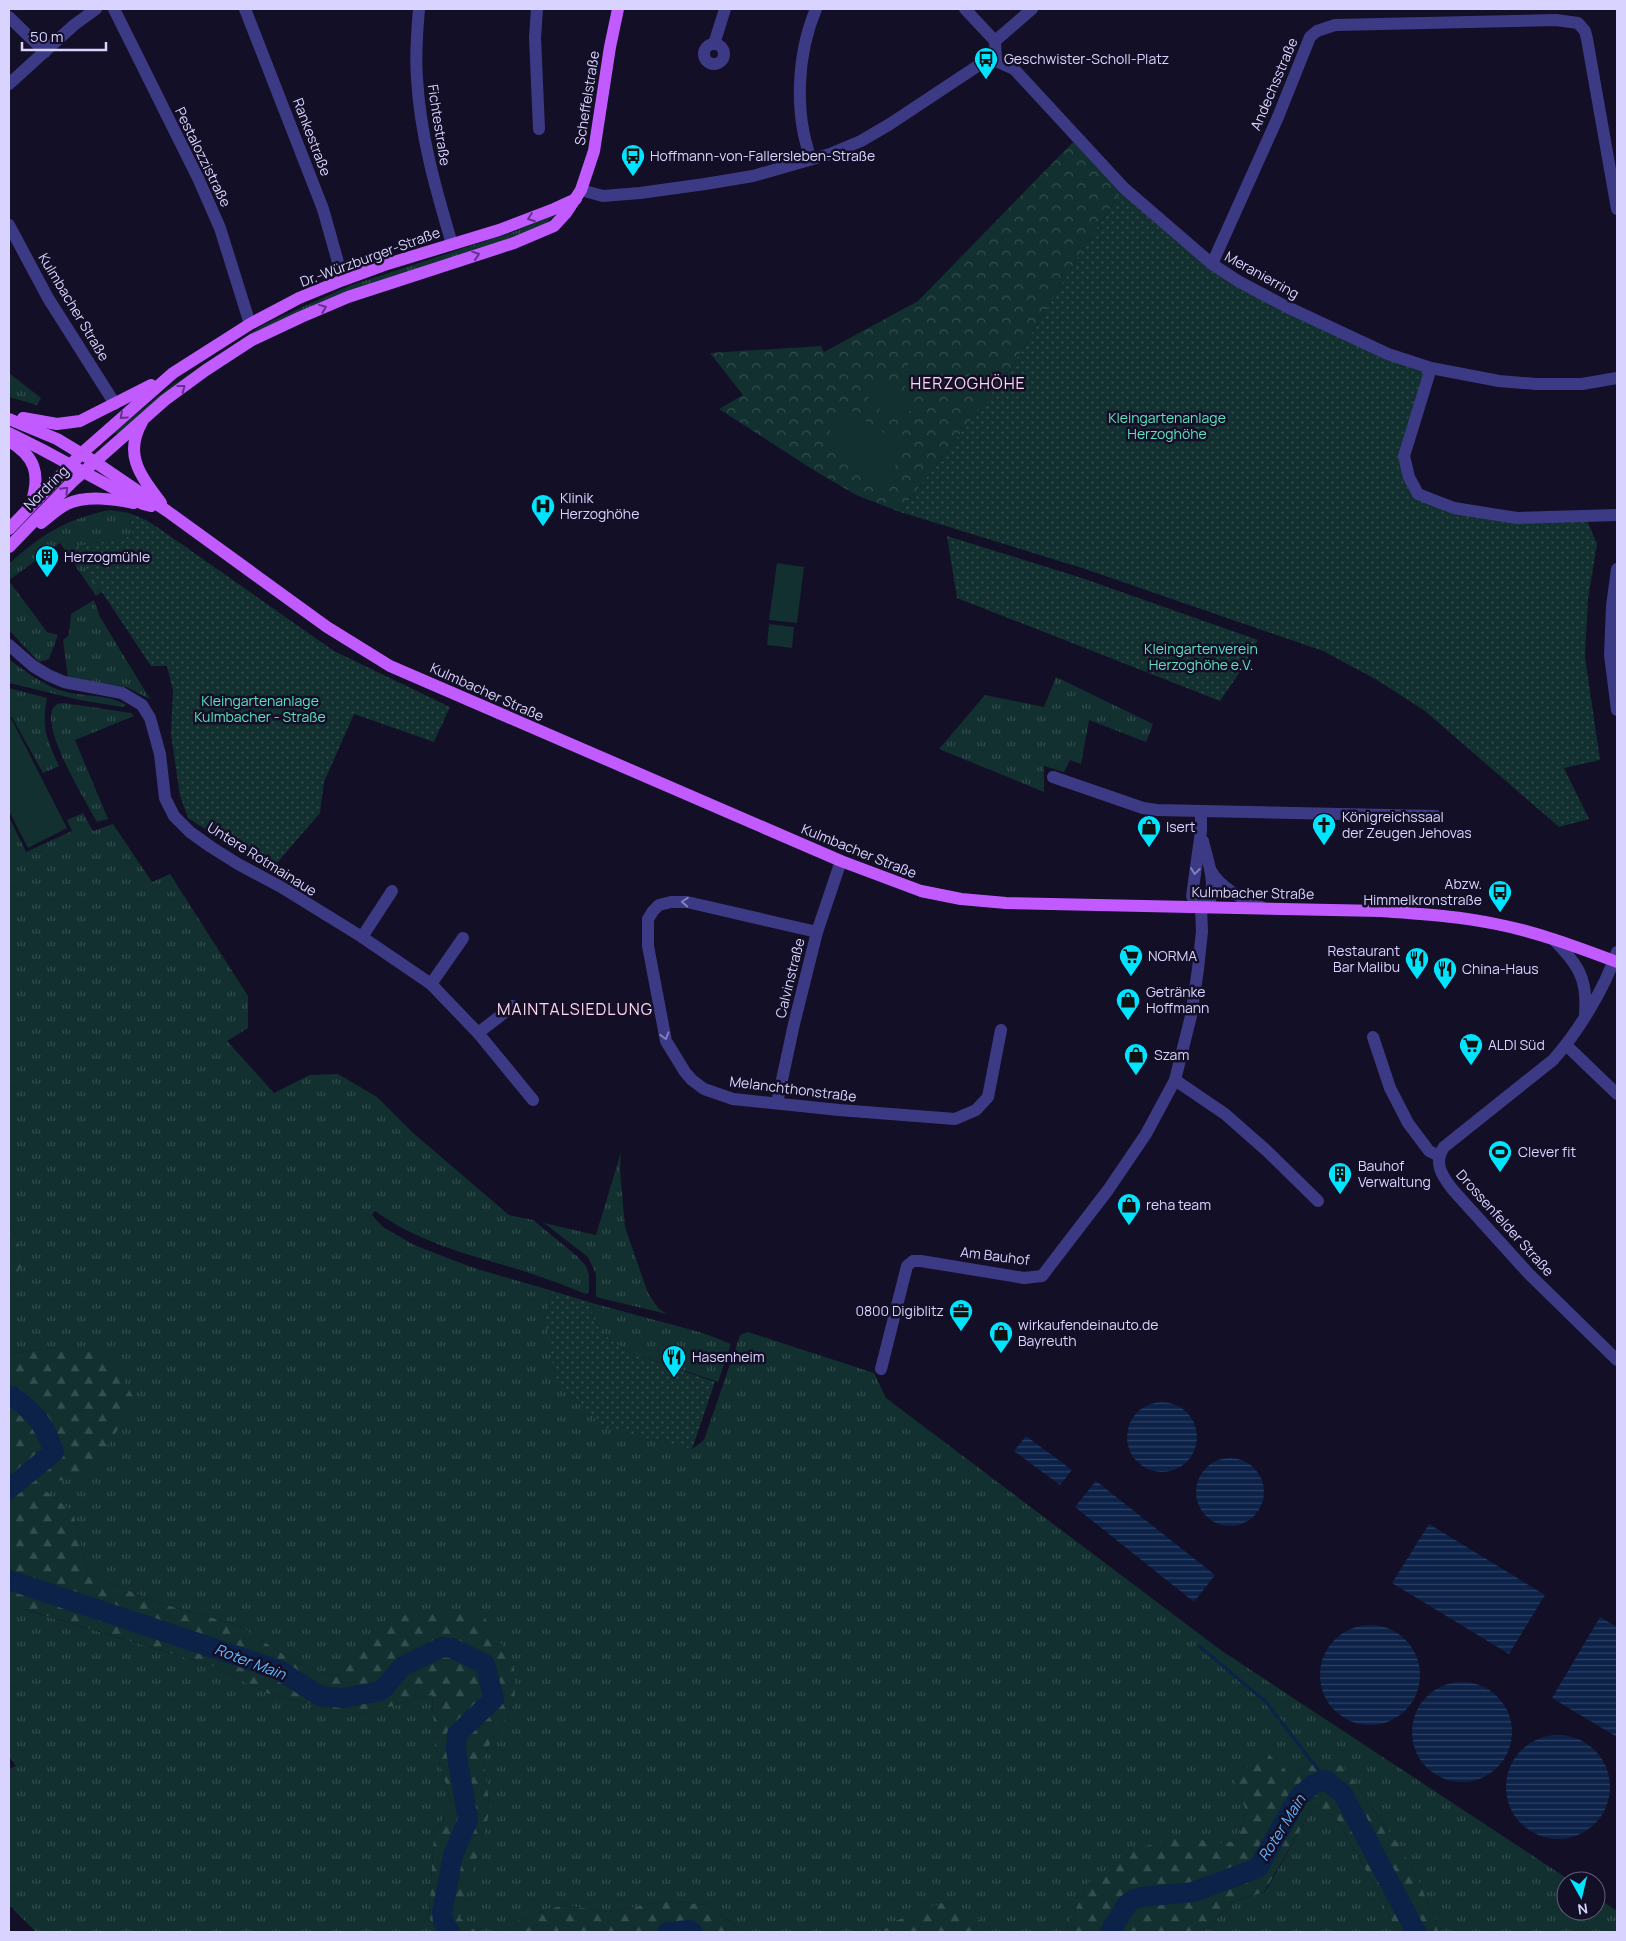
<svg xmlns="http://www.w3.org/2000/svg" width="1626" height="1941" viewBox="0 0 1626 1941" font-family="Manrope,sans-serif">
	<defs>
		<pattern id="grass-tufts" width="24" height="20" patternUnits="userSpaceOnUse" patternTransform="scale(1.25)"><rect width="24" height="20" fill="#12302f"/><path d="M3 7l-1-3M5 7V3M7 7l1-3M15 17l-1-3M17 17v-4M19 17l1-3" fill="none" stroke="#344d4e"/></pattern>
		<pattern id="forest-firs" width="22" height="20" patternUnits="userSpaceOnUse" patternTransform="scale(1.25)"><rect width="22" height="20" fill="#12302f"/><path d="M5 1l3.5 6h-7zM16 11l3.5 6h-7z" fill="#344d4e"/></pattern>
		<pattern id="park-crowns" width="20" height="18" patternUnits="userSpaceOnUse" patternTransform="scale(1.25)"><rect width="20" height="18" fill="#12302f"/><path d="M2 6a3 3 0 1 1 6 0M12 15a3 3 0 1 1 6 0" fill="none" stroke="#344d4e"/></pattern>
		<pattern id="garden-dots" width="8" height="8" patternUnits="userSpaceOnUse" patternTransform="scale(1.25)"><rect width="8" height="8" fill="#12302f"/><path d="M2 2h.1M6 6h.1" fill="none" stroke="#344d4e" stroke-width="1.8" stroke-linecap="round"/></pattern>
		<pattern id="water-rules" width="6" height="5" patternUnits="userSpaceOnUse" patternTransform="scale(1.25)"><rect width="6" height="5" fill="#0c2248"/><path d="M0 2.5h6" fill="none" stroke="#2f4163"/></pattern>
	</defs>
	<rect width="100%" height="100%" fill="#130f26"/>
	<!-- grass -->
	<g fill="url(#grass-tufts)">
		<polygon points="559,212 538,229 351,293 180,384 118,433 112,434 171,386 263,325 349,286 516,231"/>
		<polygon points="9,373 41,398 37,405 9,397"/>
		<path d="M110 510 129 513 133 536 73 547 102 592 96 596 60 543 9 580V564C40 535 68 518 110 510Z"/>
		<polygon points="9,581 47,632 58,635 49,659 39,662 9,630"/>
		<polygon points="94,600 100,617 150,699 126,687 68,678 63,640 69,635 71,614"/>
		<path d="M9 659C26 672 44 686 66 692 85 697 109 694 126 705L122 707 80 700 9 683Z"/>
		<polygon points="1056,677 1153,724 1146,742 1089,720 1081,764 1070,760 1064,772 1044,766 1044,792 939,749 985,695 1044,707"/>
		<path d="M9 688 47 698C41 728 47 739 59 766L43 773 12 717 9 718Z"/>
		<path d="M64 703 131 713 134 716 75 740 108 819 97 822C85 800 44 734 52 710 53 708 55 706 57 704Z"/>
		<path d="M83 813 93 831 113 824 152 882 170 874 248 996V1028L227 1041 274 1093 310 1075 338 1074 377 1097 412 1132 509 1215 533 1220 577 1256 586 1266 589 1275V1292L586 1294C563 1285 540 1276 517 1269 466 1254 418 1242 375 1211L372 1215 383 1227 414 1245 474 1268 553 1291 545 1318 603 1426 692 1449 704 1440 740 1335 748 1332 874 1373 886 1398 1222 1651 1571 1881H1566V1911H1596V1897L1617 1911V1932H1438L1437 1924 1419 1882 1399 1845 1365 1799 1349 1772 1316 1762 1290 1775 1235 1779 1246 1811 1237 1841 1213 1844 1190 1834 1090 1881 1064 1932H988L979 1919 893 1922 882 1932H744L708 1905 664 1901 609 1912 563 1905 520 1919 506 1932H477L459 1918 490 1810 483 1756 515 1702 369 1639 347 1667 336 1677 295 1662 238 1625 159 1603 88 1574 73 1512 35 1484 58 1347 9 1354V1292L24 1259 9 1217V817L26 852 72 831 67 820Z"/>
		<polygon points="621,1152 620,1170 625,1227 648,1293 658,1308 667,1314 596,1297 596,1274 588,1257 544,1223 596,1235"/>
		<path d="M592 1303 703 1333 731 1344 718 1382 631 1353C612 1342 589 1327 592 1303Z"/>
		<polygon points="9,1609 23,1609 213,1666 269,1694 360,1715 432,1695 435,1746 452,1806 434,1832 429,1916 436,1932 36,1932 9,1905 9,1769 16,1766 9,1757"/>
		<polygon points="1314,1806 1335,1816 1376,1888 1397,1932 1203,1932 1233,1902 1265,1892"/>
	</g>
	<!-- forest -->
	<g fill="url(#forest-firs)">
		<polygon points="9,1217 24,1259 9,1292"/>
		<polygon points="58,1347 105,1350 135,1400 90,1476 36,1484 73,1512 88,1574 159,1603 238,1625 295,1662 336,1677 347,1667 369,1639 413,1610 481,1612 514,1664 515,1702 483,1756 490,1810 460,1918 477,1932 436,1932 429,1917 434,1832 452,1806 435,1746 432,1695 360,1715 269,1694 213,1666 24,1609 9,1609 9,1354"/>
		<polygon points="1266,1752 1290,1775 1316,1762 1331,1758 1349,1772 1365,1799 1399,1845 1419,1882 1437,1924 1438,1932 1397,1932 1376,1888 1335,1816 1314,1806 1264,1892 1233,1902 1203,1932 1064,1932 1090,1881 1135,1849 1190,1834 1213,1844 1237,1841 1246,1811 1235,1779"/>
		<polygon points="664,1901 708,1905 744,1932 506,1932 520,1919 563,1905 609,1912"/>
		<polygon points="941,1903 979,1919 988,1932 882,1932 893,1922"/>
	</g>
	<!-- park -->
	<polygon fill="url(#park-crowns)" points="1077,138 1124,188 1087,242 1011,368 900,512 856,495 815,471 719,409 743,395 710,353 821,346 824,352 918,301"/>
	<!-- garden -->
	<g fill="url(#garden-dots)">
		<polygon points="1124,188 1238,281 1431,368 1404,456 1418,494 1454,508 1585,516 1597,544 1588,599 1585,657 1600,760 1564,768 1589,819 1559,827 1425,711 1377,680 1323,651 1082,568 900,512 1011,368 1087,242"/>
		<polygon points="129,513 146,520 160,529 334,651 450,707 434,742 354,714 324,782 320,813 270,871 188,818 180,796 171,734 173,691 167,666 151,666 72,547 133,536"/>
		<polygon points="947,536 1079,577 1258,640 1240,672 1220,701 957,598"/>
		<path d="M553 1291 592 1303C589 1327 612 1342 631 1353L715 1382 692 1449 603 1427 555 1376 545 1318Z"/>
	</g>
	<!-- pitch -->
	<g fill="#12302f">
		<polygon points="912,359 934,374 919,396 897,381"/>
		<polygon points="880,380 915,403 901,423 866,401"/>
		<polygon points="847,408 907,448 883,483 823,442"/>
		<polygon points="777,563 804,567 797,623 769,620"/>
		<polygon points="769,624 794,627 792,648 767,645"/>
		<polygon points="11,718 67,828 28,848 9,811 9,719"/>
	</g>
	<!-- water -->
	<g fill="url(#water-rules)">
		<circle cx="1162" cy="1437" r="35"/>
		<polygon points="1026,1436 1072,1470 1060,1485 1014,1451"/>
		<circle cx="1230" cy="1492" r="34"/>
		<polygon points="1096,1481 1215,1575 1194,1602 1075,1507"/>
		<polygon points="1429,1524 1545,1595 1509,1654 1392,1583"/>
		<polygon points="1600,1617 1617,1627 1617,1737 1552,1698"/>
		<circle cx="1370" cy="1675" r="50"/>
		<circle cx="1462" cy="1732" r="50"/>
		<circle cx="1558" cy="1787" r="52"/>
	</g>
	<g fill="none" stroke-linecap="round" stroke-linejoin="round">
		<!-- stream -->
		<polyline stroke="#0c2248" stroke-width="3" points="1199,1646 1266,1702 1326,1780"/>
		<!-- river -->
		<g stroke="#0c2248" stroke-width="20">
			<path d="M9 1396H12C37 1415 43 1422 54 1452L9 1489"/>
			<polyline points="9,1580 279,1670 320,1696 342,1698 381,1691 403,1666 442,1647 452,1648 485,1664 494,1699 457,1734 456,1750 468,1820 453,1855 442,1913 443,1921 450,1932"/>
			<polyline points="667,1932 689,1930 693,1932"/>
			<polyline points="1110,1932 1127,1904 1133,1900 1141,1897 1193,1892 1258,1868 1298,1798 1313,1784 1326,1780 1343,1794 1416,1932"/>
		</g>
		<!-- minor -->
		<g stroke="#3d3a85" stroke-width="12">
			<polyline points="114,9 198,178 220,228 250,324"/>
			<polyline points="245,9 323,209 343,280"/>
			<path d="M419 9C417 32 415 55 417 78 420 135 436 190 452 244"/>
			<polyline points="537,9 535,37 539,129"/>
			<polyline points="965,9 995,41 996,61"/>
			<polyline points="9,17 45,52"/>
			<polyline points="995,41 1032,9"/>
			<polyline points="714,44 725,9"/>
			<circle cx="714" cy="54" r="10"/>
			<polyline points="996,61 1014,69 1124,188 1212,264 1238,281 1285,306 1388,354 1431,368 1499,381 1536,384 1582,384 1617,378"/>
			<polyline points="9,84 74,25 96,9"/>
			<path d="M811 159C794 113 797 54 816 9"/>
			<polyline points="581,190 603,196 640,193 705,184 753,176 830,154 861,141 890,124 982,63 996,61"/>
			<polyline points="9,225 48,298 115,404"/>
			<polyline points="1212,264 1278,117 1310,37 1317,31 1335,25 1556,20 1578,23 1585,31 1587,39 1617,209"/>
			<polyline points="1431,368 1404,456 1409,477 1418,494 1454,508 1517,518 1617,515"/>
			<polyline points="1617,569 1612,606 1610,655 1617,710"/>
			<polyline points="9,645 33,666 48,675 64,682 122,693 142,705 150,718 160,754 165,798 174,816 190,832 211,847 238,864 281,887 362,937 431,984 478,1033 533,1100"/>
			<polyline points="1053,777 1143,808 1157,810 1436,816"/>
			<polyline points="1201,812 1201,831 1192,896 1197,905 1201,907"/>
			<path d="M1211 871C1222 890 1244 899 1263 908"/>
			<path d="M1201 907 1210 900C1216 881 1207 859 1203 841"/>
			<polyline points="817,932 687,902 671,902 659,905 653,911 648,919 648,946 666,1041 685,1072 692,1080 704,1089 733,1099 839,1110 955,1119 976,1110 988,1097 1001,1030"/>
			<polyline points="362,937 392,891"/>
			<path d="M1553 939C1577 963 1588 978 1585 1013"/>
			<path d="M1617 952C1604 989 1579 1031 1553 1060L1444 1147C1433 1163 1442 1176 1453 1190L1529 1274 1617 1360"/>
			<polyline points="431,984 463,938"/>
			<polyline points="478,1033 513,1006"/>
			<polyline points="1373,1037 1390,1088 1408,1123 1429,1151 1439,1156"/>
			<polyline points="1566,1045 1617,1094"/>
			<polyline points="1175,1080 1225,1114 1267,1151 1318,1201"/>
			<polyline points="777,1103 794,1024 817,932 841,861"/>
			<polyline points="881,1369 907,1266 913,1261 921,1261 1024,1278 1042,1276 1108,1190 1146,1134 1175,1080 1191,1016 1198,969 1202,931 1201,907"/>
		</g>
		<!-- major -->
		<g stroke="#c25bff" stroke-width="12">
			<polyline points="23,418 57,424 80,421 151,385"/>
			<path d="M9 419 57 439 95 462 167 511 327 627 390 666 841 861 921 891 961 899 1006 903 1381 911C1419 914 1458 916 1496 924 1537 932 1577 947 1617 962"/>
			<path d="M142 422C123 455 141 476 161 503"/>
			<polyline points="9,433 41,449 143,504 151,506"/>
			<path d="M9 441C35 456 41 474 31 504"/>
			<path d="M41 523C49 517 57 509 67 504 86 495 113 499 134 503"/>
			<polyline points="9,529 82,453 173,373 250,324 299,298 343,280 384,265 499,230 554,209 576,199"/>
			<polyline points="9,547 72,482 165,400 206,370 252,340 301,317 348,297 514,243 554,226 566,213 581,190 594,151 610,47 618,9"/>
		</g>
	</g>
	<!-- one-way arrows -->
	<defs><path id="oneway-chevron" d="M-2-3.5L2.5 0L-2 3.5" fill="none" stroke-width="1.6" stroke-linecap="round" stroke-linejoin="round" transform="scale(1.25)"/></defs>
	<g stroke="#623188">
		<use href="#oneway-chevron" transform="translate(531 218) rotate(160)"/>
		<use href="#oneway-chevron" transform="translate(476 255) rotate(-18)"/>
		<use href="#oneway-chevron" transform="translate(323 308) rotate(-22)"/>
		<use href="#oneway-chevron" transform="translate(182 388) rotate(-37)"/>
		<use href="#oneway-chevron" transform="translate(123 416) rotate(138)"/>
		<use href="#oneway-chevron" transform="translate(65 490) rotate(-46)"/>
	</g>
	<g stroke="#837fbc">
		<use href="#oneway-chevron" transform="translate(1195 871) rotate(97)"/>
		<use href="#oneway-chevron" transform="translate(685 902) rotate(-176)"/>
		<use href="#oneway-chevron" transform="translate(665 1036) rotate(74)"/>
	</g>
	<!-- icons -->
	<defs>
		<g id="bus-pin" transform="scale(1.25)"><path d="M0 17L-7.5 6A9.5 9.5 0 1 1 7.5 6Z" fill="#00e5ff" stroke="#130f26"/><path d="M-5-6H5V4H4V6H2V4H-2V6H-4V4H-5ZM-3.5-4V0h7V-4ZM-3.5 1.2v1.5H-2V1.2ZM2 1.2v1.5H3.5V1.2Z" fill="#111"/></g>
		<g id="hospital-pin" transform="scale(1.25)"><path d="M0 17L-7.5 6A9.5 9.5 0 1 1 7.5 6Z" fill="#00e5ff" stroke="#130f26"/><path d="M-5-5h3v3.5h4V-5h3V5h-3V1.5h-4V5h-3Z" fill="#111"/></g>
		<g id="building-pin" transform="scale(1.25)"><path d="M0 17L-7.5 6A9.5 9.5 0 1 1 7.5 6Z" fill="#00e5ff" stroke="#130f26"/><path d="M-4-6H4V6H1V3H-1V6H-4ZM-2.5-4.3h1.7v1.8h-1.7ZM.8-4.3h1.7v1.8H.8ZM-2.5-1h1.7V.8h-1.7ZM.8-1h1.7V.8H.8Z" fill="#111"/></g>
		<g id="church-pin" transform="scale(1.25)"><path d="M0 17L-7.5 6A9.5 9.5 0 1 1 7.5 6Z" fill="#00e5ff" stroke="#130f26"/><path d="M-1.2-6h2.4v3.5h3.3v2.4h-3.3V6h-2.4V-.1h-3.3v-2.4h3.3Z" fill="#111"/></g>
		<g id="shop-pin" transform="scale(1.25)"><path d="M0 17L-7.5 6A9.5 9.5 0 1 1 7.5 6Z" fill="#00e5ff" stroke="#130f26"/><path d="M-5-2.5h2.3a2.7 3.5 0 0 1 5.4 0H5L5.5 6h-11ZM-1.5-2.5h3a1.5 2.3 0 0 0-3 0Z" fill="#111"/></g>
		<g id="supermarket-pin" transform="scale(1.25)"><path d="M0 17L-7.5 6A9.5 9.5 0 1 1 7.5 6Z" fill="#00e5ff" stroke="#130f26"/><path d="M-6-5.5h2.5l.6 2H6L4.5 2H-2.5L-4.4-4H-6ZM-1.5 3.2a1.3 1.3 0 1 0 .1 0ZM3 3.2a1.3 1.3 0 1 0 .1 0Z" fill="#111"/></g>
		<g id="restaurant-pin" transform="scale(1.25)"><path d="M0 17L-7.5 6A9.5 9.5 0 1 1 7.5 6Z" fill="#00e5ff" stroke="#130f26"/><path d="M-5-6h1v4h1v-4h1v4h1v-4h1v5L-1.5 .5V6h-2V.5L-5-1ZM5-6V6H3V1.5H1.5Q1.5-4 5-6Z" fill="#111"/></g>
		<g id="stadium-pin" transform="scale(1.25)"><path d="M0 17L-7.5 6A9.5 9.5 0 1 1 7.5 6Z" fill="#00e5ff" stroke="#130f26"/><path d="M0-5a6.5 5 0 1 0 0 10a6.5 5 0 1 0 0-10ZM-3.5-1.8h7v3.6h-7Z" fill="#111"/></g>
		<g id="office-pin" transform="scale(1.25)"><path d="M0 17L-7.5 6A9.5 9.5 0 1 1 7.5 6Z" fill="#00e5ff" stroke="#130f26"/><path d="M-6-3h4V-5.5h4V-3h4V5H-6ZM-1-4.5V-3h2v-1.5ZM-6 0V1H6V0Z" fill="#111"/></g>
	</defs>
	<g fill-rule="evenodd">
		<use href="#bus-pin" x="986" y="59"/>
		<use href="#bus-pin" x="633" y="156"/>
		<use href="#hospital-pin" x="543" y="506"/>
		<use href="#building-pin" x="47" y="557"/>
		<use href="#church-pin" x="1324" y="825"/>
		<use href="#shop-pin" x="1149" y="827"/>
		<use href="#bus-pin" x="1500" y="892"/>
		<use href="#supermarket-pin" x="1131" y="956"/>
		<use href="#restaurant-pin" x="1417" y="959"/>
		<use href="#restaurant-pin" x="1445" y="969"/>
		<use href="#shop-pin" x="1128" y="1000"/>
		<use href="#supermarket-pin" x="1471" y="1045"/>
		<use href="#shop-pin" x="1136" y="1055"/>
		<use href="#stadium-pin" x="1500" y="1152"/>
		<use href="#building-pin" x="1340" y="1174"/>
		<use href="#shop-pin" x="1129" y="1205"/>
		<use href="#office-pin" x="961" y="1311"/>
		<use href="#shop-pin" x="1001" y="1333"/>
		<use href="#restaurant-pin" x="674" y="1357"/>
	</g>
	<g text-anchor="middle" stroke-width="5" stroke-linejoin="round" paint-order="stroke">
		<!-- poi labels -->
		<g font-size="14" fill="#d9d4ff" stroke="#130f26" text-anchor="start">
			<text x="1004" y="64">Geschwister-Scholl-Platz</text>
			<text x="650" y="161">Hoffmann-von-Fallersleben-Straße</text>
			<text x="560" y="503">Klinik<tspan x="560" dy="16">Herzoghöhe</tspan></text>
			<text x="64" y="562">Herzogmühle</text>
			<text x="1342" y="822">Königreichssaal<tspan x="1342" dy="16">der Zeugen Jehovas</tspan></text>
			<text x="1166" y="832">Isert</text>
			<text x="1482" y="889" text-anchor="end">Abzw.<tspan x="1482" dy="16">Himmelkronstraße</tspan></text>
			<text x="1400" y="956" text-anchor="end">Restaurant<tspan x="1400" dy="16">Bar Malibu</tspan></text>
			<text x="1148" y="961">NORMA</text>
			<text x="1462" y="974">China-Haus</text>
			<text x="1146" y="997">Getränke<tspan x="1146" dy="16">Hoffmann</tspan></text>
			<text x="1488" y="1050">ALDI Süd</text>
			<text x="1154" y="1060">Szam</text>
			<text x="1518" y="1157">Clever fit</text>
			<text x="1358" y="1171">Bauhof<tspan x="1358" dy="16">Verwaltung</tspan></text>
			<text x="1146" y="1210">reha team</text>
			<text x="944" y="1316" text-anchor="end">0800 Digiblitz</text>
			<text x="1018" y="1330">wirkaufendeinauto.de<tspan x="1018" dy="16">Bayreuth</tspan></text>
			<text x="692" y="1362">Hasenheim</text>
		</g>
		<!-- street labels -->
		<g font-size="14" fill="#d9d4ff" stroke="#130f26">
			<text transform="translate(1274 84) rotate(-67)" y="5">Andechsstraße</text>
			<text transform="translate(587 98) rotate(-81)" y="5">Scheffelstraße</text>
			<text transform="translate(439 125) rotate(81)" y="5">Fichtestraße</text>
			<text transform="translate(312 137) rotate(69)" y="5">Rankestraße</text>
			<text transform="translate(203 157) rotate(64)" y="5">Pestalozzistraße</text>
			<text transform="translate(370 257) rotate(-20)" y="5">Dr.-Würzburger-Straße</text>
			<text transform="translate(1262 275) rotate(29)" y="5">Meranierring</text>
			<text transform="translate(74 307) rotate(59)" y="5">Kulmbacher Straße</text>
			<text transform="translate(46 488) rotate(-45)" y="5">Nordring</text>
			<text transform="translate(487 692) rotate(24)" y="5">Kulmbacher Straße</text>
			<text transform="translate(859 851) rotate(22)" y="5">Kulmbacher Straße</text>
			<text transform="translate(262 859) rotate(32)" y="5">Untere Rotmainaue</text>
			<text transform="translate(1253 893) rotate(1)" y="5">Kulmbacher Straße</text>
			<text transform="translate(790 978) rotate(-76)" y="5">Calvinstraße</text>
			<text transform="translate(793 1089) rotate(7)" y="5">Melanchthonstraße</text>
			<text transform="translate(1505 1223) rotate(48)" y="5">Drossenfelder Straße</text>
			<text transform="translate(995 1256) rotate(7)" y="5">Am Bauhof</text>
		</g>
		<!-- park labels -->
		<g font-size="14" fill="#5fe0c0" stroke="#130f26">
			<text x="1167" y="423">Kleingartenanlage<tspan x="1167" dy="16">Herzoghöhe</tspan></text>
			<text x="1201" y="654">Kleingartenverein<tspan x="1201" dy="16">Herzoghöhe e.V.</tspan></text>
			<text x="260" y="706">Kleingartenanlage<tspan x="260" dy="16">Kulmbacher - Straße</tspan></text>
		</g>
		<!-- water labels -->
		<g font-size="15" font-style="italic" fill="#62b6ff" stroke="#130f26">
			<text transform="translate(250 1662) rotate(21)" y="5">Roter Main</text>
			<text transform="translate(1282 1828) rotate(-58)" y="5">Roter Main</text>
		</g>
		<!-- quarter labels -->
		<g font-size="16" letter-spacing="1" fill="#ffd6f0" stroke="#130f26">
			<text x="968" y="389">HERZOGHÖHE</text>
			<text x="575" y="1015">MAINTALSIEDLUNG</text>
		</g>
	</g>
	<!-- border -->
	<rect width="1626" height="1941" fill="none" stroke="#d9d4ff" stroke-width="20"/>
	<!-- north arrow -->
	<g transform="translate(1581 1896) rotate(172)"><circle r="24" fill="#130f26" stroke="#625e7d"/>
	<path d="M0-4L9 19L0 12L-9 19Z" fill="#00e5ff"/>
	<text y="-8" font-size="14" font-weight="bold" text-anchor="middle" fill="#d9d4ff">N</text>
	</g>
	<!-- scale -->
	<path d="M22 42v8h84v-8" fill="none" stroke="#d9d4ff" stroke-width="2.5"/>
	<text x="30" y="42" font-size="15" fill="#d9d4ff" stroke="#130f26" stroke-width="4" paint-order="stroke">50 m</text>
</svg>
